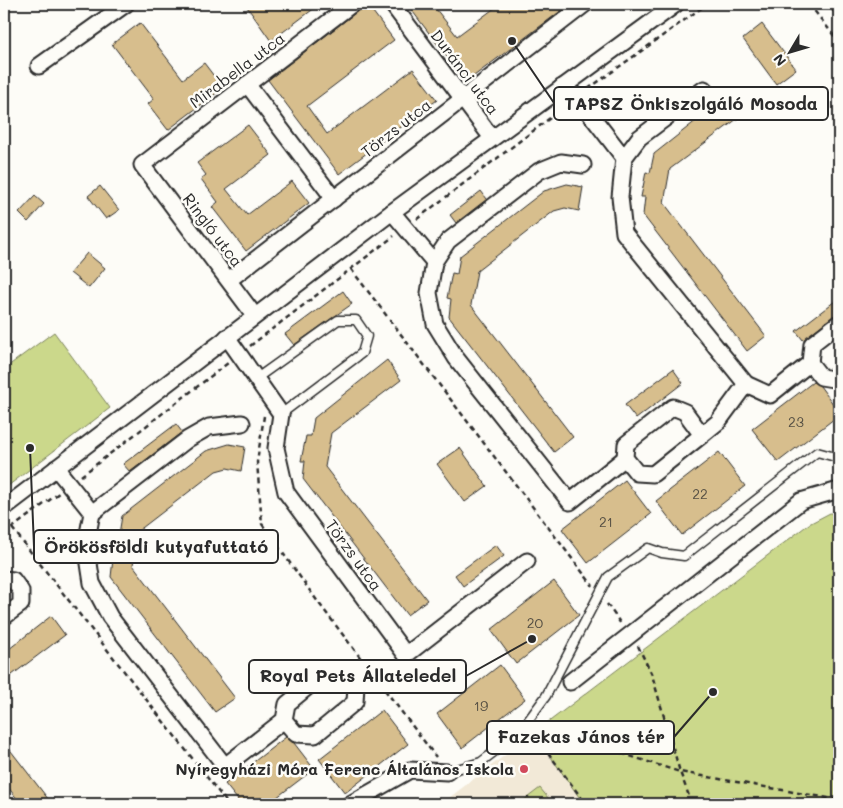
<svg xmlns="http://www.w3.org/2000/svg" width="843" height="808" viewBox="0 0 843 808" font-family="Mali,sans-serif">
	<rect width="100%" height="100%" fill="#fdfcf7"/>
	<filter id="ink" filterUnits="userSpaceOnUse"><feTurbulence type="fractalNoise" baseFrequency=".02" numOctaves="2"/><feDisplacementMap in="SourceGraphic" scale="10" xChannelSelector="R" yChannelSelector="G"/><feConvolveMatrix kernelMatrix="1 2 1 2 8 2 1 2 1" color-interpolation-filters="sRGB"/></filter>
	<g filter="url(#ink)">
		<!-- built -->
		<polygon fill="#f2e9d7" points="534,733 586,804 441,804"/>
		<!-- green -->
		<g fill="#cbd88b" stroke="#7b825b">
			<polygon points="54,332 110,408 4,489 4,369"/>
			<polygon points="830,513 839,514 839,804 584,804 534,733 809,524"/>
			<polygon points="540,788 553,804 519,804"/>
		</g>
		<!-- building -->
		<g fill="#d7be8d" stroke="#2b2b2b">
			<polygon points="245,4 320,4 271,41"/>
			<polygon points="367,4 394,40 307,106 327,134 413,69 437,100 339,174 268,80"/>
			<polygon points="407,4 432,4 457,36 500,4 570,4 466,82"/>
			<polygon points="140,23 183,79 204,63 223,88 168,130 148,104 154,99 112,44"/>
			<polygon points="762,24 796,69 776,84 743,39"/>
			<polygon points="726,97 741,116 670,169 664,203 766,336 747,351 643,215 645,197 641,197 646,172 650,173 654,154"/>
			<polygon points="248,125 271,155 226,189 247,215 292,181 309,203 246,251 212,207 218,202 201,179 206,175 197,163"/>
			<polygon points="567,184 583,187 579,211 565,208 554,211 477,271 471,305 573,437 554,452 449,317 451,299 447,298 452,273 457,274 460,256 544,191"/>
			<polygon points="100,186 119,210 106,219 88,196"/>
			<polygon points="481,191 487,199 456,223 450,215"/>
			<polygon points="35,196 44,204 28,222 19,213"/>
			<polygon points="87,253 105,268 89,288 70,273"/>
			<polygon points="343,291 352,304 294,345 285,334"/>
			<polygon points="839,298 839,314 833,316 803,340 796,331"/>
			<polygon points="387,360 401,380 331,433 325,467 427,600 407,615 303,479 305,461 301,461 306,436 311,436 314,418"/>
			<polygon points="673,369 683,383 636,419 625,405"/>
			<polygon points="813,382 820,386 839,412 839,415 778,462 752,429"/>
			<polygon points="176,424 182,432 130,472 123,464"/>
			<polygon points="229,444 245,447 241,471 227,468 216,471 138,531 133,565 235,698 215,712 111,577 113,559 109,558 114,533 119,534 122,516 206,451"/>
			<polygon points="460,448 487,486 465,502 437,464"/>
			<polygon points="719,452 745,486 682,535 656,501"/>
			<polygon points="625,480 651,514 588,563 562,529"/>
			<polygon points="496,545 504,556 463,586 455,575"/>
			<polygon points="554,581 579,615 516,664 491,630"/>
			<polygon points="51,616 65,635 4,681 4,653"/>
			<polygon points="500,665 525,699 462,748 437,714"/>
			<polygon points="382,710 408,744 345,793 319,759"/>
			<polygon points="286,737 294,743 314,769 268,804 241,804 225,784"/>
			<polygon points="4,742 52,804 21,804 4,782"/>
		</g>
		<g fill="none" stroke-linecap="round" stroke-linejoin="round">
			<!-- service casing -->
			<g stroke="#2b2b2b" stroke-width="11">
				<g id="service">
					<polyline points="257,378 338,320 356,320 367,336 362,353 281,414"/>
					<polyline points="447,772 481,762 519,733 546,696 608,577 648,548 662,553 684,556 817,452 839,458"/>
				</g>
			</g>
			<!-- minor casing -->
			<g stroke="#2b2b2b" stroke-width="19">
				<g id="minor">
					<polyline points="392,4 492,138"/>
					<polyline points="838,4 839,4"/>
					<polyline points="39,66 126,4"/>
					<polyline points="247,84 334,199"/>
					<polyline points="562,87 577,97 624,158"/>
					<polyline points="704,89 639,138 624,158 620,197 624,233 746,384"/>
					<polyline points="583,165 561,162 539,171 448,241 434,262 429,293 435,324 456,358 570,502 625,458"/>
					<polyline points="392,212 434,262"/>
					<polyline points="229,280 585,4"/>
					<polyline points="255,316 142,165 352,4"/>
					<polyline points="227,337 281,414 276,448 286,492 406,655 527,561"/>
					<polyline points="810,363 812,344 839,323"/>
					<polyline points="702,435 685,412 673,407 626,444 625,458 637,473 653,474 702,435 718,422 746,384 770,395 810,363 821,377 839,380"/>
					<polyline points="56,468 92,513 86,544 92,583 110,617 225,766 284,720 287,704 328,670 345,670 356,686 355,702 315,735 296,734 284,720"/>
					<polyline points="4,508 392,212 676,4"/>
					<polyline points="92,513 188,439 209,427 242,423"/>
					<polyline points="4,579 13,580 21,591 21,604 4,617"/>
					<polyline points="570,682 801,501 839,490"/>
					<polyline points="350,804 410,770 447,772"/>
				</g>
			</g>
			<!-- path -->
			<g stroke="#2b2b2b" stroke-width="2.5" stroke-dasharray="5 4" stroke-linecap="butt">
				<polyline points="809,4 839,42"/>
				<polyline points="588,89 707,4"/>
				<polyline points="417,219 566,106"/>
				<polyline points="351,269 593,586"/>
				<polyline points="250,346 394,236"/>
				<polyline points="264,416 257,462 262,524 318,602 436,757"/>
				<polyline points="81,476 228,363"/>
				<polyline points="12,528 228,804"/>
				<polyline points="4,534 59,493"/>
				<polyline points="607,604 621,624"/>
				<polyline points="638,646 652,675 680,772 692,804"/>
				<polyline points="536,726 680,772 839,800"/>
				<polyline points="532,731 586,804"/>
			</g>
			<!-- service -->
			<use href="#service" stroke="#fdfcf7" stroke-width="8"/>
			<!-- minor -->
			<use href="#minor" stroke="#fdfcf7" stroke-width="15"/>
		</g>
	</g>
	<!-- markers -->
	<circle fill="#d1495b" stroke="#fdfcf7" stroke-width="2" cx="524" cy="769" r="5"/>
	<g text-anchor="middle" stroke-width="5" stroke-linejoin="round" paint-order="stroke">
		<!-- number labels -->
		<g font-size="14" fill="#565044">
			<text x="796" y="427">23</text>
			<text x="700" y="499">22</text>
			<text x="606" y="527">21</text>
			<text x="535" y="628">20</text>
			<text x="481" y="711">19</text>
		</g>
		<!-- street labels -->
		<g font-size="16" fill="#2b2b2b" stroke="#fdfcf7">
			<text transform="translate(237 70) rotate(-37)" y="6">Mirabella utca</text>
			<text transform="translate(465 72) rotate(53)" y="6">Duránci utca</text>
			<text transform="translate(396 128) rotate(-38)" y="6">Törzs utca</text>
			<text transform="translate(213 230) rotate(53)" y="6">Ringló utca</text>
			<text transform="translate(354 555) rotate(54)" y="6">Törzs utca</text>
		</g>
		<!-- poi labels -->
		<g font-size="16" font-weight="bold" fill="#2b2b2b" stroke="#fdfcf7" text-anchor="end">
			<text x="514" y="775">Nyíregyházi Móra Ferenc Általános Iskola</text>
		</g>
	</g>
	<!-- callouts -->
	<path fill="none" stroke="#2b2b2b" stroke-width="2" d="M512 41L554 103M30 448L34 547M532 639L466 676M713 692L674 737"/>
	<g fill="#2b2b2b" stroke="#fdfcf7" stroke-width="2">
		<circle cx="512" cy="41" r="5"/>
		<circle cx="30" cy="448" r="5"/>
		<circle cx="532" cy="639" r="5"/>
		<circle cx="713" cy="692" r="5"/>
	</g>
	<g fill="#fdfcf7" stroke="#2b2b2b" stroke-width="2">
		<rect x="554" y="87" width="274" height="33" rx="5"/>
		<rect x="34" y="530" width="244" height="33" rx="5"/>
		<rect x="249" y="660" width="217" height="33" rx="5"/>
		<rect x="487" y="721" width="187" height="33" rx="5"/>
	</g>
	<g font-size="18" text-anchor="middle" font-weight="bold" fill="#2b2b2b">
		<text x="691" y="110">TAPSZ Önkiszolgáló Mosoda</text>
		<text x="156" y="553">Örökösföldi kutyafuttató</text>
		<text x="358" y="682">Royal Pets Állateledel</text>
		<text x="581" y="743">Fazekas János tér</text>
	</g>
	<!-- margin -->
	<rect width="843" height="808" fill="none" stroke="#fdfcf7" stroke-width="20"/>
	<rect x="10" y="10" width="823" height="788" fill="none" stroke="#2b2b2b" stroke-width="2" filter="url(#ink)"/>
	<!-- north arrow -->
	<g transform="translate(790 52) rotate(232)" stroke="#fdfcf7" stroke-width="4" paint-order="stroke">
	<path d="M0-4L9 19L0 12L-9 19Z" fill="#2b2b2b"/>
	<text y="-8" font-size="14" font-weight="bold" text-anchor="middle" fill="#2b2b2b">N</text>
	</g>
</svg>
